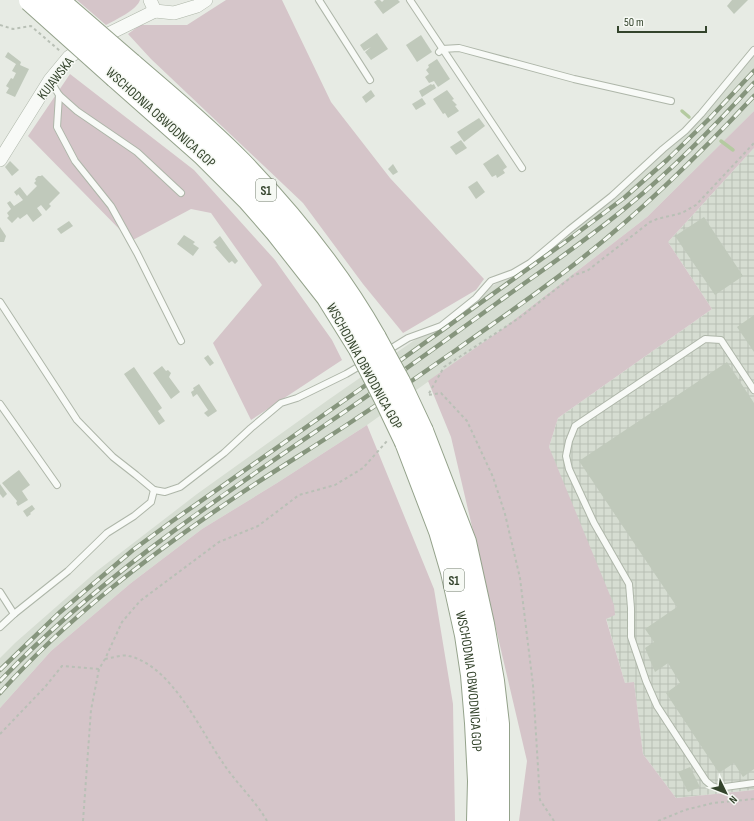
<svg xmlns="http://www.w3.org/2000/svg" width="754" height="821" viewBox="0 0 754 821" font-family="'Sofia Sans Condensed',sans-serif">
	<defs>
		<pattern id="industrial-grid" width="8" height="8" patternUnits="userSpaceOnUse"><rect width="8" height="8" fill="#d6ddd2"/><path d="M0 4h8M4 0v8" fill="none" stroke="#b8bfb4"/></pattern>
	</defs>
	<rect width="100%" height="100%" fill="#e7ebe4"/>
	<!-- built -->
	<polygon fill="#d6ddd2" points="754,56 754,111 647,217 501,330 367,425 277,483 202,529 131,583 51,651 0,708 0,658 15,643 97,571 197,494 328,400 533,258 676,140"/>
	<!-- industrial -->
	<polygon fill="url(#industrial-grid)" points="754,148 754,790 676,798 643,754 634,682 625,683 606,618 549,447 558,418 712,309 668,242"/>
	<!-- green -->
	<g fill="#d5c5c9">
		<path d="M77 0H140C137 10 115 20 106 25Z"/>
		<polygon points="226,0 282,0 331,102 390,178 484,279 476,290 403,333 363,284 303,203 151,59 128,34 140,25 187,25"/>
		<polygon points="70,74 194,170 275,260 332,340 342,360 251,420 213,343 262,285 211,213 191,209 131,241 28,136"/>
		<polygon points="754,111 754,148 668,242 712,309 558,418 549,447 614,605 615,615 606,619 625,683 634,682 643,754 676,798 754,790 754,821 519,821 527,761 451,437 428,381 501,330 647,217"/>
		<polygon points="367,425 434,589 453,704 455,821 0,821 0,708 51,651 131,583 202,529 277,483"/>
	</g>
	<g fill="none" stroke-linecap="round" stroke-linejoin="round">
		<!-- stream -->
		<g stroke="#b4caa0" stroke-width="3.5">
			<polyline points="682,111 689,117"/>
			<polyline points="721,141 733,150"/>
		</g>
	</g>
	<!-- building -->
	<g fill="#c0c9bb">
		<polygon points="377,0 380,0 382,2 384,0 398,0 400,2 383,14 374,2"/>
		<polygon points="732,0 748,0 734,14 727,6"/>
		<polygon points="377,33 388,49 371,60 365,52 371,47 364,51 360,45"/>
		<polygon points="421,35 432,52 417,62 406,45"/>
		<polygon points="8,52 21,62 20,65 29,69 15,97 6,93 9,88 6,86 11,78 13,79 16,73 12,71 16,64 5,57"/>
		<polygon points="437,59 450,79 438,87 434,81 429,83 425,77 429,74 426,70 429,67 428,65"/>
		<polygon points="431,84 432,85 434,84 436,88 422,97 419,91"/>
		<polygon points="371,90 375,96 366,103 362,97"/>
		<polygon points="447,90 454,99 452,100 457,105 455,106 459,111 448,118 445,113 443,114 433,99"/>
		<polygon points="422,98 426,104 416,110 412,104"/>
		<polygon points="479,118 485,126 464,142 457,132"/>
		<polygon points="461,140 467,148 456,155 450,147"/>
		<polygon points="498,154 507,167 503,170 505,173 497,178 496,175 492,177 483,164"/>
		<polygon points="10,161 19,170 12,176 5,167"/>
		<polygon points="393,164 398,172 393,175 388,169"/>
		<polygon points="42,175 60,193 49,204 51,206 46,211 41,205 37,208 42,215 33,222 27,214 20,219 18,217 12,223 7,218 9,216 7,213 11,209 7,203 10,201 14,206 23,200 18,194 17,196 14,192 20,187 27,196 37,186 34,183 36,181 35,179 38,176 41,176"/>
		<polygon points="477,181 485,192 476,199 468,187"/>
		<polygon points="704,217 743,276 715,295 675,236"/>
		<polygon points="69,221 73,226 61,234 57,229"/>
		<polygon points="0,227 6,236 4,242 0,242"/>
		<polygon points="184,235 195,242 193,244 199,248 193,256 177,244"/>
		<polygon points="220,236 238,261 235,264 232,261 229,263 215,247 217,246 213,242"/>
		<polygon points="754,315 754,352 737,327"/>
		<polygon points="208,355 214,363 210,366 204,358"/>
		<polygon points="727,362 754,403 754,769 743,777 734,763 719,773 666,693 680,683 668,663 655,672 645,648 654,642 645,629 677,607 579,461"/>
		<polygon points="162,366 166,371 168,370 171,373 169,377 180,392 171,399 153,373"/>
		<polygon points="134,367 162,408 158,411 165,421 159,425 124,374"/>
		<polygon points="199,384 217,411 208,417 204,413 208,410 197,394 193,397 191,392 194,390 193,388"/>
		<polygon points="19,470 30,485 22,491 28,500 18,506 16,503 17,501 2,483"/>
		<polygon points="0,484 7,494 3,498 0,494"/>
		<polygon points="32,505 35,509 30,513 31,514 27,517 23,511"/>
		<polygon points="690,767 700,787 688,792 678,772"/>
	</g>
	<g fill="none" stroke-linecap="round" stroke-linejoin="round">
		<!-- lane casing -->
		<g stroke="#aeb6a9" stroke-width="8">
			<g id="lane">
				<polyline points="319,0 370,80"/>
				<polyline points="410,0 522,168"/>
				<polyline points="439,52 442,49 459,48 574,79 671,101"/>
				<polyline points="50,80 59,95 77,111 137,152 181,193"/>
				<polyline points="59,95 57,127 75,161 111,206 137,253 181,341"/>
				<polyline points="0,302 77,420 113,457 136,475 154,490 165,492 180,487 224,453 251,428 281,403 297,398 346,374 363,364"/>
				<polyline points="387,351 408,338 441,326 476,298 491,281 513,273 530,263 569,230 612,196 663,149 685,131 701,114 754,50"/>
				<polyline points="754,390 721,340 705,339 575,426 569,441 566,456 569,469 594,523 629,584 631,608 631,637 646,681 657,706 706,781 712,786 718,788 754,783"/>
				<polyline points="0,404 57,485"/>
				<polyline points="0,592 14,614"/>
				<polyline points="0,627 14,614 68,571 107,533 134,516 151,502 154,490"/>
			</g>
		</g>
		<!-- street casing -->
		<g stroke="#aeb6a9" stroke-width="14">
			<g id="street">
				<polyline points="150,0 155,11"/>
				<polyline points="155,11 174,13 197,6 206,0"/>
				<polyline points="0,160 50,80 69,57 94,41 155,11"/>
			</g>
		</g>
		<!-- highway casing -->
		<g stroke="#94a28b" stroke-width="24">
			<g id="highway">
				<path d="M131 64C168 96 207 128 241 163 292 216 339 274 375 338"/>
				<polyline points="116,77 203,154 249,200 276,231 327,296 360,349"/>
				<polyline points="422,431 465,542 483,624 493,681 498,724 498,821"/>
				<path id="s1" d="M406 442 440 531 452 572 466 635 472 675 476 723 479 781 478 821"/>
			</g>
		</g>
		<!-- path -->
		<g stroke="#b9c0b6" stroke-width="2" stroke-dasharray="3 3" stroke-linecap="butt">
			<polyline points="0,25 13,29 31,26 60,51"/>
			<path d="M105 659C112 658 123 654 129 656 172 666 200 730 223 763 236 783 255 800 267 821"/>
			<polyline points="0,734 45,687 62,666 99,669"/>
			<polyline points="83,821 91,710 99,669 105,659 122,622 140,601 219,542 258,526 299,495 335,485 363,468 387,441"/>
			<polyline points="554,821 540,800 533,685 520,578 505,514 493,477 467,421 441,393 428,395 444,367 519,318 574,275 587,271 650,222 657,219 682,213 696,205 754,143"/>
			<polyline points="658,821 685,810 713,803 754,799"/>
		</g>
		<!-- lane -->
		<use href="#lane" stroke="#f8faf7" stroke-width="6"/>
		<!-- street -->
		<use href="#street" stroke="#f8faf7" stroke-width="13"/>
		<!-- highway -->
		<use href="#highway" stroke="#fff" stroke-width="22"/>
		<!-- rail casing -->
		<g stroke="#86957d" stroke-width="4.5">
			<g id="rail">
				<polyline points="0,670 59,613 133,550 171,522 359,390 568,240 624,198 667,160 710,118 754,71"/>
				<path d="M0 681C97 579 215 500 331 421 387 383 442 343 497 303 541 271 587 240 629 205 674 168 715 126 754 83"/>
				<path d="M0 693C68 617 150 555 234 498 275 470 319 444 360 416 392 395 424 372 456 350 498 320 541 291 581 259 643 210 700 154 754 96"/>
			</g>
		</g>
		<!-- rail -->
		<use href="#rail" stroke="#f6f9f4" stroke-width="3" stroke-dasharray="9" stroke-linecap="butt"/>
		<!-- highway-bridge casing -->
		<g stroke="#94a28b" stroke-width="24" stroke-linecap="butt">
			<g id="highway-bridge">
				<polyline points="30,0 116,77"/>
				<polyline points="57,0 131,64"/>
				<polyline points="375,338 399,382 422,431"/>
				<polyline points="360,349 385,398 406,442"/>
			</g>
		</g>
		<!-- highway-bridge -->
		<use href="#highway-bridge" stroke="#fff" stroke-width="22"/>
	</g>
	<g text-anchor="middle" stroke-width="3" stroke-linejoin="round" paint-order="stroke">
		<!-- shield labels -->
		<g fill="#f6f9f4" stroke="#6e7a68" stroke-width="1">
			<rect x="256" y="179" width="20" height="22" rx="3"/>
			<rect x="444" y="569" width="20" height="22" rx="3"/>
		</g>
		<g font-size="13" font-weight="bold" fill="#34442c">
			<text x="266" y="195">S1</text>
			<text x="454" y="585">S1</text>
		</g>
		<!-- street labels -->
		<g font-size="14" fill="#34442c" stroke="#f6f9f4">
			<text transform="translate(55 78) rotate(-52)" y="5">KUJAWSKA</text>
			<text transform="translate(161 117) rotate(42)" y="5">WSCHODNIA OBWODNICA GOP</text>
			<text transform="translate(365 366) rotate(61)" y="5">WSCHODNIA OBWODNICA GOP</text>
			<text dy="5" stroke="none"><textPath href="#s1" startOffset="249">WSCHODNIA OBWODNICA GOP</textPath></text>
		</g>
	</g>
	<!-- north arrow -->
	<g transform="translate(726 793) rotate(133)" stroke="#f6f9f4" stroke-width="3" paint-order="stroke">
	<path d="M0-3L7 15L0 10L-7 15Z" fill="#34442c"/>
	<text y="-6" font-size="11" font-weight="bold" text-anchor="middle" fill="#34442c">N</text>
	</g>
	<!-- scale -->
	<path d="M618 26v6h88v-6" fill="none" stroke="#34442c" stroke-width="2"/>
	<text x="624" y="26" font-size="12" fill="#34442c" stroke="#f6f9f4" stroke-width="3" paint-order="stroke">50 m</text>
</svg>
